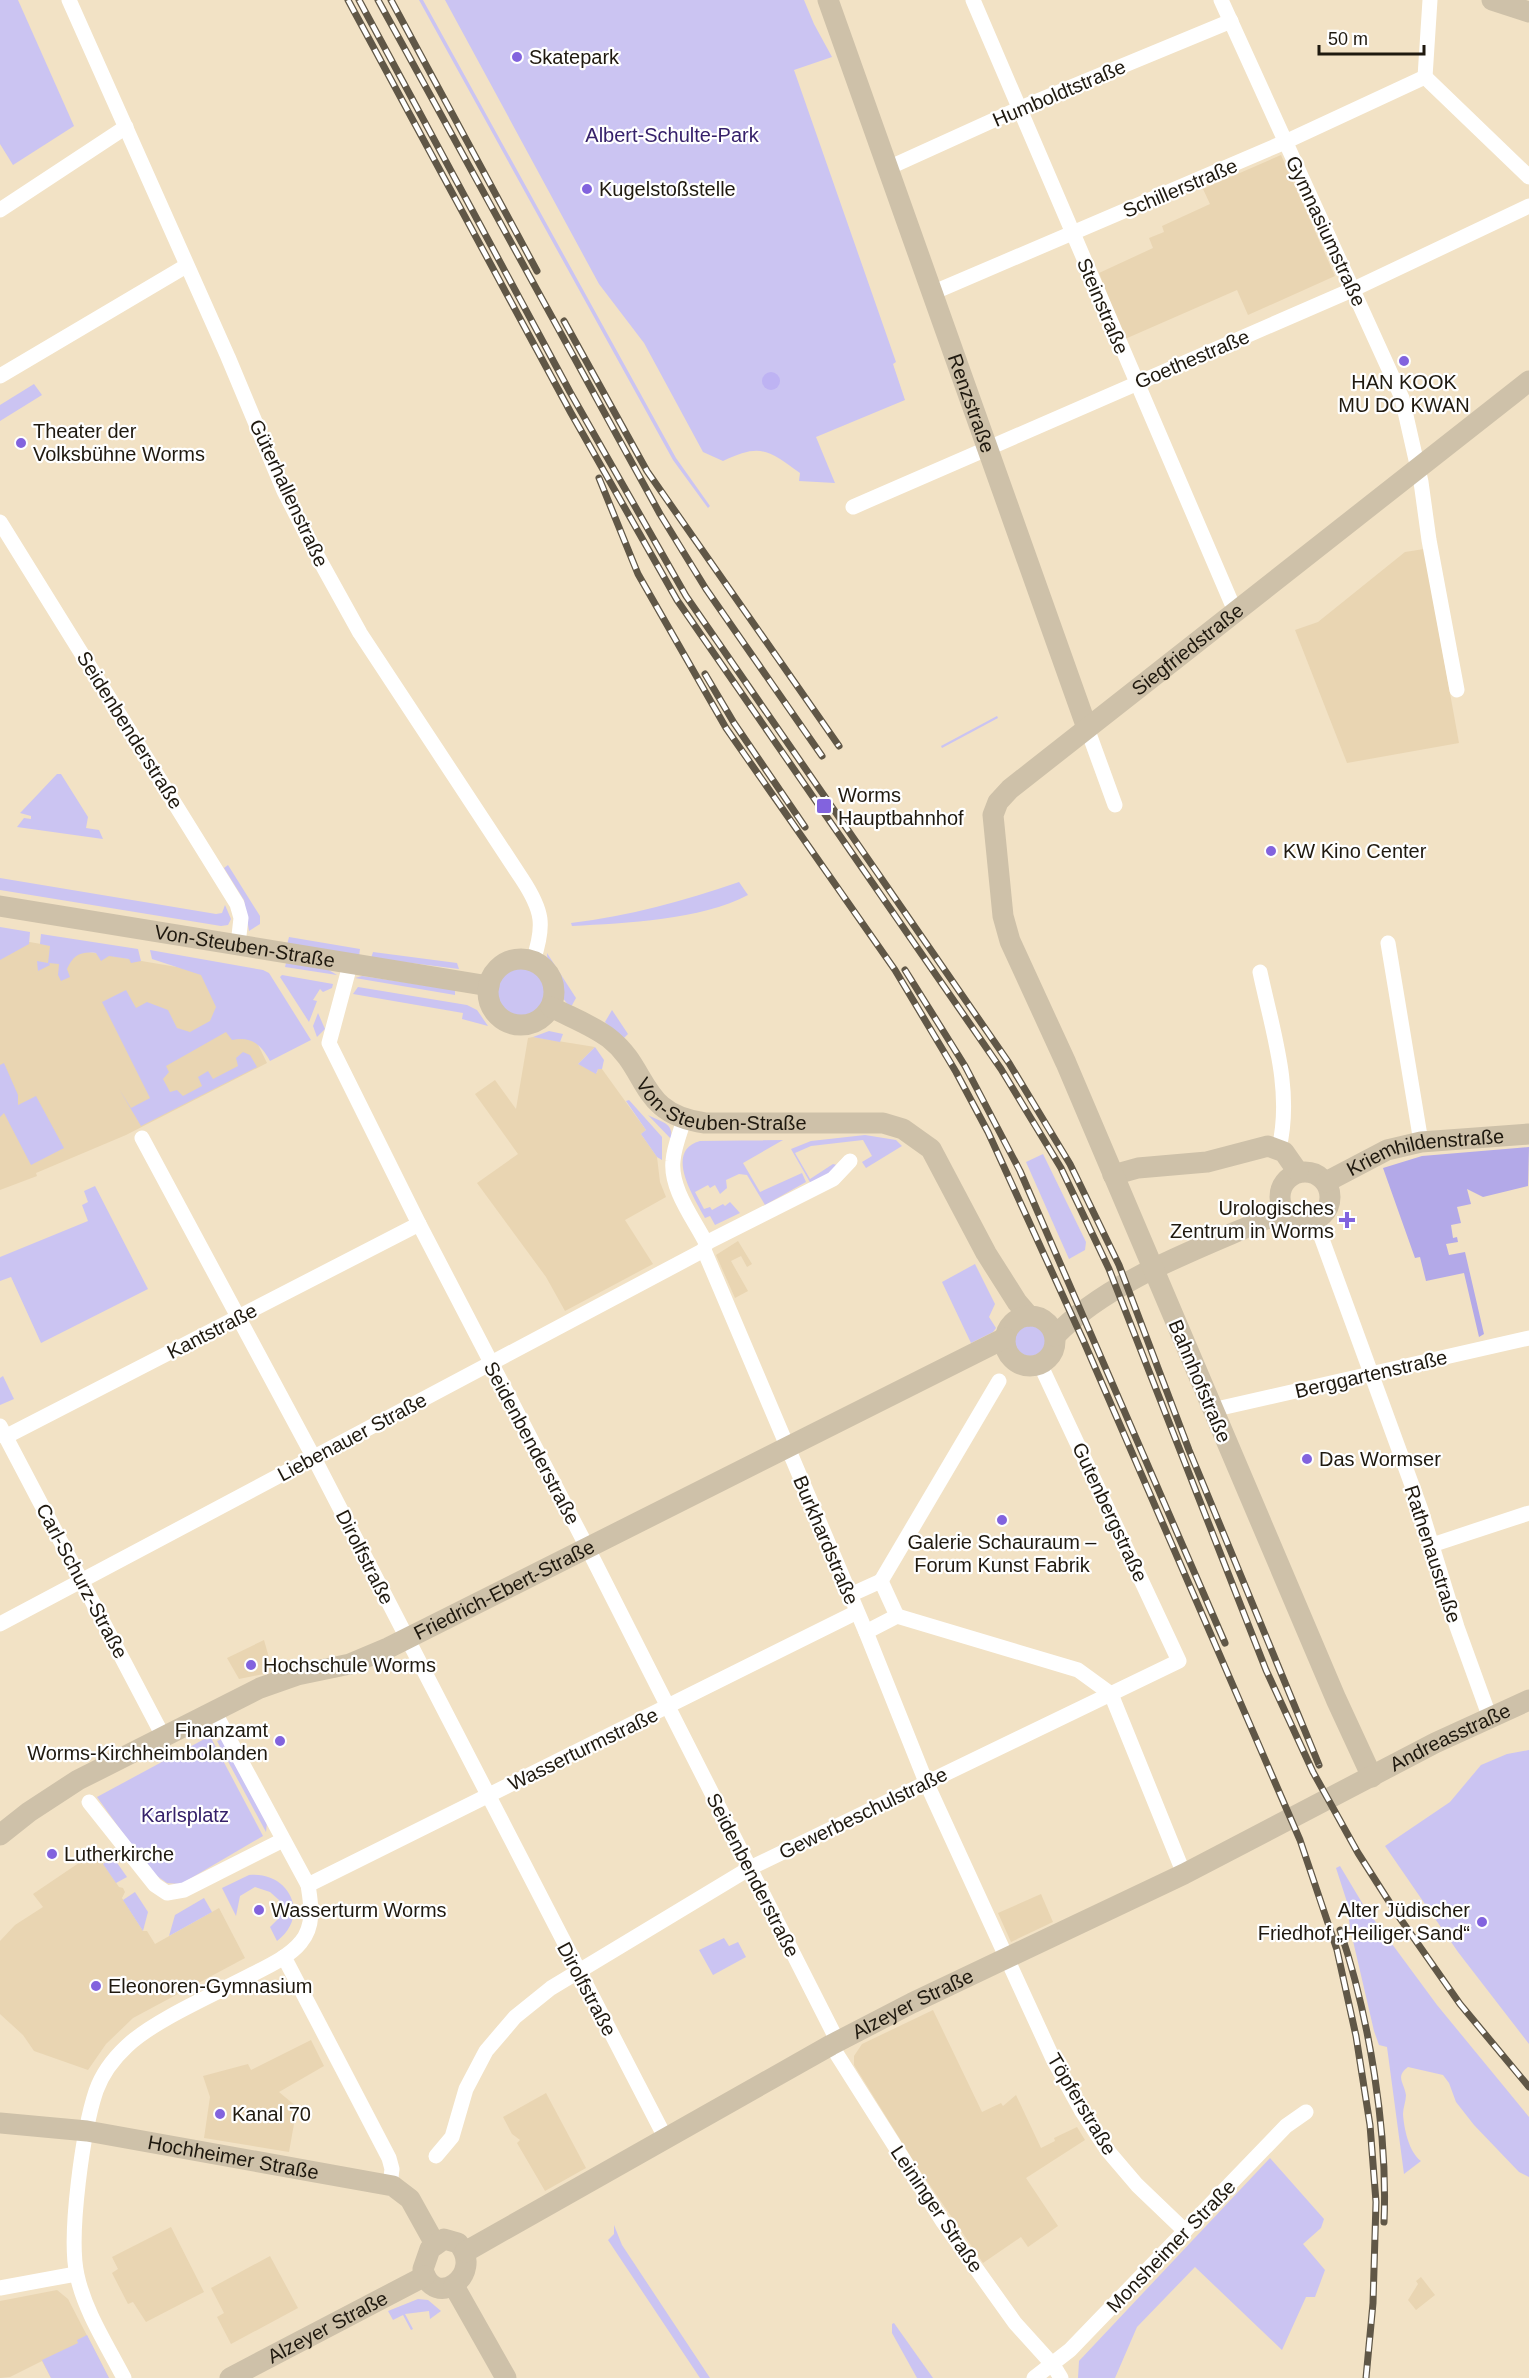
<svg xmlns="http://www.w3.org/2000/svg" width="1529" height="2378" viewBox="0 0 1529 2378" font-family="Helvetica,sans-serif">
	<rect width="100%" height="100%" fill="#f2e2c5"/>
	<!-- built -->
	<g fill="#e9d5b2">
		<polygon points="1281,155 1335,276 1248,315 1237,290 1125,339 1099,273 1153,248 1149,238 1164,232 1162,226 1210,204 1203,189"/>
		<polygon points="1424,549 1459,743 1347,763 1295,630 1318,622 1405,552"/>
		<polygon points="0,937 224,975 267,1063 126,1135 36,1173 37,1176 0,1190"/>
		<polygon points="533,1037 595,1047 578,1064 597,1073 598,1068 602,1069 646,1130 641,1134 657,1157 660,1182 666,1197 625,1220 653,1264 565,1311 546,1277 477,1183 518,1154 475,1094 495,1080 516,1109 528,1038"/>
		<polygon points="738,1241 752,1264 747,1267 741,1256 731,1261 748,1291 735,1298 716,1255"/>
		<polygon points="264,1640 273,1672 239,1679 227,1658"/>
		<polygon points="95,1852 119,1887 123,1888 125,1892 122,1898 143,1931 147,1931 155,1944 219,1908 245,1958 133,2018 106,2044 88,2070 34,2051 23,2035 0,2014 0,1941 15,1925 43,1907 33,1894"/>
		<polygon points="1041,1894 1053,1922 1011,1942 998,1913"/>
		<polygon points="933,2010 982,2112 1001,2103 1003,2106 1016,2095 1041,2148 1055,2141 1054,2138 1077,2127 1085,2140 1026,2178 1058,2226 1028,2247 1021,2237 983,2263 916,2165 854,2065 854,2056 862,2044"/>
		<polygon points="311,2040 324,2066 279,2092 297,2107 289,2152 204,2138 210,2097 203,2076 248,2064 251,2070"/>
		<polygon points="546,2093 586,2168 545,2191 517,2143 520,2140 512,2134 503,2117"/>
		<polygon points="171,2227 204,2292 146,2322 133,2302 128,2304 112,2273 118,2269 112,2257"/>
		<polygon points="270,2256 298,2308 231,2344 217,2317 224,2313 211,2288"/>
		<polygon points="1421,2277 1435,2295 1416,2310 1408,2300 1418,2284 1416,2281"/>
		<polygon points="57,2290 68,2299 109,2378 51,2378 42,2361 10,2377 0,2378 0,2301"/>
	</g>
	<!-- green -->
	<g fill="#cbc4f2">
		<polygon points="0,0 18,0 74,126 13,165 0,144"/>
		<polygon points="419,0 423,0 676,458 710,506 708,508 673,460"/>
		<path d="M445 0H804L814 24 832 57 794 70 896 362 893 364 905 400 816 437 835 483 799 481 800 473C768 450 761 443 723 461L703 452 644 343 599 284Z"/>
		<polygon points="34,384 42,395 0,421 0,405"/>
		<polygon points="997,716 998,718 942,748 941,746"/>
		<polygon points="57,774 61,774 88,817 86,828 99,830 103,839 17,827 24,818 31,819 31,816 20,813 22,811"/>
		<polygon points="228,865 260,916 260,924 249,931 244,900 224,868"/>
		<polygon points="0,878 216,914 222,913 225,905 231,919 228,925 221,926 0,890"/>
		<path d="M739 882 748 895C700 920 627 923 572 926L571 923C630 916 683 901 739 882Z"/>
		<polygon points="0,927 30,932 29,944 0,960"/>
		<path d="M41 934 138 949 141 961 131 963 129 959 109 956 101 961 96 953C81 951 73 955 67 969L70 977 61 981 58 975 59 964 49 963 50 965 38 971 37 961 48 963 50 946 40 944Z"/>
		<polygon points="289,937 360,949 359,956 287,945"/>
		<path d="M150 950 263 970 269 973 311 1040 270 1061C261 1044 251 1036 232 1040L226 1032 166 1066 169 1072 163 1079 170 1092 177 1090 183 1096 202 1086 198 1077 208 1071 213 1079 238 1066 236 1058 243 1052 250 1055 257 1067 141 1126 119 1089 131 1108 150 1098 102 1002 126 990 136 1008 147 1002 168 1010 177 1028 190 1032 210 1021 216 1007 201 975 152 959Z"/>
		<polygon points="373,952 457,963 459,969 371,958"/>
		<path d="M547 953 576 998 571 1007C560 1000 547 967 547 953Z"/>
		<polygon points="286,963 327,969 337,975 285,967"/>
		<circle cx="521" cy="992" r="24"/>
		<polygon points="282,975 333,984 332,988 323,992 320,989 313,1000 317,1001 309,1022 280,977"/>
		<polygon points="362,976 455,990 455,995 355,978"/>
		<polygon points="358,987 467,1005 477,1010 488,1026 462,1019 463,1013 353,994"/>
		<polygon points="612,1010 628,1034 622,1040 605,1022"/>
		<polygon points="318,1013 325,1029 317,1037 313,1026"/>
		<polygon points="549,1031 563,1034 560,1042 533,1037"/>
		<polygon points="595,1047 604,1060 602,1069 598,1069 596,1074 578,1064"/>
		<polygon points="4,1063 18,1095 18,1105 36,1096 64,1148 31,1165 4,1113 0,1117 0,1065"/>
		<polygon points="629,1100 662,1137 662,1160 657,1157 641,1134 646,1130 626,1101"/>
		<path d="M648 1115C660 1122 674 1122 671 1139Z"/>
		<polygon points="865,1135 896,1140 902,1146 866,1168 862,1162 872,1156 863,1140 811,1146 795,1153 810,1179 833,1164 837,1165 834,1170 811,1184 791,1149 811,1141"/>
		<path d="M783 1140 743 1163 760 1192 802 1173 806 1182 765 1205 747 1175 739 1174 726 1180 727 1188 720 1194 715 1185 710 1188 708 1185 695 1192 704 1209 710 1207 712 1210 723 1204 725 1206 730 1202 740 1213 715 1225 710 1216 705 1218C695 1199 663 1151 700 1141Z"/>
		<polygon points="1043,1154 1086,1242 1085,1250 1069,1259 1026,1162"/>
		<polygon points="95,1186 148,1289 41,1343 11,1277 0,1281 0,1257 88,1221 82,1205 88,1202 84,1191"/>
		<polygon points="975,1264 995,1304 989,1317 996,1328 993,1332 971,1343 942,1282"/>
		<circle cx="1030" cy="1340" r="16"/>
		<polygon points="3,1376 14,1399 0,1405 0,1378"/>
		<polygon points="210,1736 263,1836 181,1884 167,1883 150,1871 97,1797"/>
		<polygon points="222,1739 267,1822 266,1832 217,1741"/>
		<polygon points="1529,1750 1529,2044 1458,1952 1385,1846 1450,1802 1481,1765 1507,1754"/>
		<polygon points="113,1857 127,1877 116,1883 103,1864"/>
		<path d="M1340 1866 1364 1906 1437 2005 1529 2117V2177L1519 2172 1474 2125 1456 2102 1449 2083 1443 2075 1408 2067C1395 2077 1404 2082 1406 2095 1406 2101 1403 2108 1403 2114 1404 2129 1409 2152 1421 2161L1404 2174 1387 2047 1379 2045 1374 2031 1350 1928 1347 1902 1336 1868Z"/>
		<path d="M249 1875C289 1871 311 1915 277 1941L270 1927 279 1918V1900L270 1892 255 1887 240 1896 236 1916 222 1888Z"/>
		<polygon points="135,1892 148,1912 143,1931 123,1900"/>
		<polygon points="204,1898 212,1912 169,1936 175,1915"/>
		<polygon points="724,1938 729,1946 738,1942 746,1957 713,1975 699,1950"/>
		<polygon points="1270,2158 1324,2219 1321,2228 1303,2244 1325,2270 1315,2297 1306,2297 1282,2350 1195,2267 1137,2327 1115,2378 1078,2378 1079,2361"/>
		<polygon points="614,2225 622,2245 710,2378 700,2378 608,2240 614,2234"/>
		<polygon points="418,2299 428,2300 441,2311 430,2319 429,2311 405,2314 413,2329 411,2330 403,2315 393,2320 388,2311"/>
		<polygon points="894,2323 933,2378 917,2378 892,2333 892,2324"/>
		<polygon points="87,2335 109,2378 51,2378 42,2360 78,2343 77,2340"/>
	</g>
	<!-- forest -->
	<polygon fill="#b3a9e8" points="1529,1147 1528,1186 1483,1197 1467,1189 1471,1204 1457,1207 1461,1223 1451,1225 1453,1238 1457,1237 1458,1242 1446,1244 1449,1255 1465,1252 1484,1334 1479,1337 1464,1273 1426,1281 1420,1257 1415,1258 1383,1168 1422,1156"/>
	<!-- water -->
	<circle fill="#beb3f3" cx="771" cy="381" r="9"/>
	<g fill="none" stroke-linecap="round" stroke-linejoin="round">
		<!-- street -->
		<g stroke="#fff" stroke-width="15">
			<path d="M69 0 228 357 284 491 319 559 360 633 522 879C543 911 545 925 533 961"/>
			<polyline points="973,0 1235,611"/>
			<polyline points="1221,0 1402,398 1421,482 1429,540 1457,690"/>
			<polyline points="1425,77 1529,177"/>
			<polyline points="1425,77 1430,0"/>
			<polyline points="888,168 1018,109 1231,21"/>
			<polyline points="0,210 126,127"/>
			<polyline points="932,293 1285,142 1425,77"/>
			<polyline points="0,376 186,266"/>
			<polyline points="853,507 1354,289 1529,206"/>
			<polyline points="0,522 237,904 241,918 238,944"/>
			<polyline points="1087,728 1115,805"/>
			<polyline points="1388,943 1421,1142"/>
			<polyline points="350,965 329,1043 419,1224 587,1547 838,2042"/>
			<path d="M1260 972C1272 1029 1293 1090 1279 1148"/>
			<path d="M684 1120C680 1133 674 1147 673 1161 670 1189 694 1219 706 1243L704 1250 866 1632 926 1782 1054 2061 1081 2110 1108 2151 1137 2185 1185 2231"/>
			<polyline points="142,1138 314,1458 666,2139"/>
			<polyline points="1315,1220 1421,1510 1457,1627 1490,1718"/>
			<polyline points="706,1243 833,1179 850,1161"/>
			<polyline points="1212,1410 1529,1338"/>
			<polyline points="0,1426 163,1736"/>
			<polyline points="5,1437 419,1224"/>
			<polyline points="1432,1545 1529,1513"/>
			<polyline points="881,1581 999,1381"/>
			<polyline points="850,1595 881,1581 897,1616 866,1632"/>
			<polyline points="897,1616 1078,1670 1111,1694 1184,1874"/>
			<polyline points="0,1624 704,1250"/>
			<polyline points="89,1802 155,1885 167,1893 184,1890 283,1840"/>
			<polyline points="308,1885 857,1612"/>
			<polyline points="284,1957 389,2158 392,2169 390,2185"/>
			<polyline points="831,2045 943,2222 1015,2323 1053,2365 1061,2378"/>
			<polyline points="436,2156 452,2137 466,2089 486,2051 515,2017 551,1988 750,1868 1179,1661 1040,1364"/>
			<polyline points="0,2288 76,2274"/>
			<path d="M124 2378C107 2345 85 2312 77 2275 68 2236 83 2130 96 2091 102 2074 113 2059 127 2046 154 2020 217 1993 253 1974 269 1966 290 1956 301 1942 315 1925 311 1904 308 1885L214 1711"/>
			<polyline points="1034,2378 1070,2350 1286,2126 1306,2112"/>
		</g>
		<!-- secondary -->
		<g stroke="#cec1a9" stroke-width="21">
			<path id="s1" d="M828 0 1087 728"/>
			<polyline points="1492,0 1529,12"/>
			<path id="s2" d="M0 906 489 986"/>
			<circle cx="521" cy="992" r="33"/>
			<path id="s3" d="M551 1007C570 1017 592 1025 609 1038 650 1070 638 1114 705 1123H883L903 1129 931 1149 986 1253 1017 1302 1029 1316"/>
			<circle cx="1305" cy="1197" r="25"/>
			<polyline points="1113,1175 1138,1168 1207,1162 1268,1146 1284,1152 1298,1172"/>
			<path id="s4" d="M1326 1182 1387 1150 1421 1142 1529 1134"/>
			<circle cx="1030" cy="1341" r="25"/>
			<path d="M1055 1336C1111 1277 1210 1245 1284 1211"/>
			<path id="s5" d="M1372 1777 1336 1699 1066 1063 1010 941 1003 916 993 815 998 802 1010 789 1529 381"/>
			<path id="s6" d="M0 1835 29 1812 78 1780 260 1688 297 1675 350 1664 388 1648 1005 1338"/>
			<path id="s7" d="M0 2123 87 2131 393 2186 410 2199 435 2244"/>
			<path d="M444 2239 458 2243C486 2274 433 2312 423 2269L430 2249Z"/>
			<path id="s8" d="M465 2252 831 2045 912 2003 1184 1874 1435 1743 1529 1700"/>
			<polyline points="454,2286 506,2378"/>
			<path id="s9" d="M230 2378 425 2276"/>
		</g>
		<!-- rail casing -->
		<g stroke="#605747" stroke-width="7">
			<g id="rail">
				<polyline points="348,0 571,413 677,600 1001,1069 1061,1168 1109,1269 1266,1670 1313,1772 1358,1853 1397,1914 1460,2004 1529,2087"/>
				<polyline points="359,0 570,392 686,596 1009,1063 1070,1164 1119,1265 1189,1450 1319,1765"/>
				<polyline points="378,0 660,514 706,589 822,756"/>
				<polyline points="391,0 537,271"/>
				<polyline points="564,321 647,471 839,746"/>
				<polyline points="599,478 638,574 726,728 895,970 956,1072 988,1132 1084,1342 1300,1840 1337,1950 1356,2036 1370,2125 1376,2202 1373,2303 1366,2378"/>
				<polyline points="705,674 734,723 805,827"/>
				<polyline points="905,970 965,1066 1020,1171 1225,1643"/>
				<path d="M1340 1930C1369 2016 1388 2131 1384 2222"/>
			</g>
		</g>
		<!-- rail -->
		<use href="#rail" stroke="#fff" stroke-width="4.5" stroke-dasharray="14" stroke-linecap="butt"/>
	</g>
	<!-- markers -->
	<g fill="#8263de" stroke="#fff" stroke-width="2">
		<circle cx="517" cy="57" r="6"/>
		<circle cx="587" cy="189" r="6"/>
		<circle cx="1404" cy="361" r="6"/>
		<circle cx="21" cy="443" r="6"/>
		<rect x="816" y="798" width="16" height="16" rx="3"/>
		<circle cx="1271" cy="851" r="6"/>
		<path d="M1344 1211h6v6h6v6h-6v6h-6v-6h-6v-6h6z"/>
		<circle cx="1307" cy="1459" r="6"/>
		<circle cx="1002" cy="1520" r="6"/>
		<circle cx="251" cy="1665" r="6"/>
		<circle cx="280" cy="1741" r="6"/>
		<circle cx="52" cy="1854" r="6"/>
		<circle cx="259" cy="1910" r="6"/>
		<circle cx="1482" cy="1922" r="6"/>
		<circle cx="96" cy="1986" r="6"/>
		<circle cx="220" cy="2114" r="6"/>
	</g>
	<g text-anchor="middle" stroke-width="4.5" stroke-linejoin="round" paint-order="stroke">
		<!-- poi labels -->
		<g font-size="20" fill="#1f190f" stroke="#fff" text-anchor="start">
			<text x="529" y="64">Skatepark</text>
			<text x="599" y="196">Kugelstoßstelle</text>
			<text x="1404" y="389" text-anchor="middle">HAN KOOK<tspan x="1404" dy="23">MU DO KWAN</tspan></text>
			<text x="33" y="438">Theater der<tspan x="33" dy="23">Volksbühne Worms</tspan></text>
			<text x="838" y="802">Worms<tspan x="838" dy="23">Hauptbahnhof</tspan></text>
			<text x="1283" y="858">KW Kino Center</text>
			<text x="1334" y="1215" text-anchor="end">Urologisches<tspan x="1334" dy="23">Zentrum in Worms</tspan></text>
			<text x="1319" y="1466">Das Wormser</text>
			<text x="1002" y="1549" text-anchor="middle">Galerie Schauraum –<tspan x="1002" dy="23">Forum Kunst Fabrik</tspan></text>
			<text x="263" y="1672">Hochschule Worms</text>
			<text x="268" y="1737" text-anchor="end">Finanzamt<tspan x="268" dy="23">Worms-Kirchheimbolanden</tspan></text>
			<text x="64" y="1861">Lutherkirche</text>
			<text x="271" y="1917">Wasserturm Worms</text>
			<text x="1470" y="1917" text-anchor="end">Alter Jüdischer<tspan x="1470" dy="23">Friedhof „Heiliger Sand“</tspan></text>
			<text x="108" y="1993">Eleonoren-Gymnasium</text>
			<text x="232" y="2121">Kanal 70</text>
		</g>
		<!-- street labels -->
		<g font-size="20" fill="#1f190f" stroke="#fff">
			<text transform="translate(1059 93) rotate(-23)" y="7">Humboldtstraße</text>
			<text transform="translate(1180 188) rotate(-23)" y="7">Schillerstraße</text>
			<text transform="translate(1326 231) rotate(65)" y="7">Gymnasiumstraße</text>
			<text transform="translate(1103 306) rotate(67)" y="7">Steinstraße</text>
			<text transform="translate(1192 359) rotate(-23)" y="7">Goethestraße</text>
			<text dy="7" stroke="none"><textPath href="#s1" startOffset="428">Renzstraße</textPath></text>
			<text transform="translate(289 493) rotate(65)" y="7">Güterhallenstraße</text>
			<text dy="7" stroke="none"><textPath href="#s5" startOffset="1296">Siegfriedstraße</textPath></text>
			<text transform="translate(130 730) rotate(58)" y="7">Seidenbenderstraße</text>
			<text dy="7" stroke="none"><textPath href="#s2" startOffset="248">Von-Steuben-Straße</textPath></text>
			<text dy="7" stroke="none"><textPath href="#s3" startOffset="210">Von-Steuben-Straße</textPath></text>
			<text dy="7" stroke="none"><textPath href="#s4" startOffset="106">Kriemhildenstraße</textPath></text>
			<text transform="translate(212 1331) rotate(-27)" y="7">Kantstraße</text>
			<text transform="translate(1371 1374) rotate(-13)" y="7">Berggartenstraße</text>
			<text transform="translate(1200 1381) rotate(67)" y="7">Bahnhofstraße</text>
			<text transform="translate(352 1437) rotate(-28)" y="7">Liebenauer Straße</text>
			<text transform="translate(532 1443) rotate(62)" y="7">Seidenbenderstraße</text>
			<text transform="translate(1110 1512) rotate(65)" y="7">Gutenbergstraße</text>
			<text transform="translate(826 1540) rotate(67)" y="7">Burkhardstraße</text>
			<text transform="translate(1433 1554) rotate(72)" y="7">Rathenaustraße</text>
			<text transform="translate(365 1557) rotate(63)" y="7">Dirolfstraße</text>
			<text transform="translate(82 1581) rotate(62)" y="7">Carl-Schurz-Straße</text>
			<text dy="7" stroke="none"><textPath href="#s6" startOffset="564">Friedrich-Ebert-Straße</textPath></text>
			<text dy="7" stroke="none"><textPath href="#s8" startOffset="1112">Andreasstraße</textPath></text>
			<text transform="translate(583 1749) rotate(-26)" y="7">Wasserturmstraße</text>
			<text transform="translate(863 1813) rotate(-26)" y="7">Gewerbeschulstraße</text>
			<text transform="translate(753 1875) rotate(63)" y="7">Seidenbenderstraße</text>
			<text transform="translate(587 1989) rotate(62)" y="7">Dirolfstraße</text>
			<text dy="7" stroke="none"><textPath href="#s8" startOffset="512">Alzeyer Straße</textPath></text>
			<text transform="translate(1082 2104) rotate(59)" y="7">Töpferstraße</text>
			<text dy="7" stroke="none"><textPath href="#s7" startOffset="236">Hochheimer Straße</textPath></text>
			<text transform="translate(937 2209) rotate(56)" y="7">Leininger Straße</text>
			<text transform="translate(1171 2246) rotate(-46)" y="7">Monsheimer Straße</text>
			<text dy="7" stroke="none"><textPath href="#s9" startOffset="110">Alzeyer Straße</textPath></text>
		</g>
		<!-- park labels -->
		<g font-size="20" fill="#36216a" stroke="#fff">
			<text x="672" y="142">Albert-Schulte-Park</text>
			<text x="185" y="1822">Karlsplatz</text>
		</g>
	</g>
	<!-- scale -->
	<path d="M1319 45v9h105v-9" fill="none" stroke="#1f190f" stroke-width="3"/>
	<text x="1328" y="45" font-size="18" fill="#1f190f" stroke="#ffffff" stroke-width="4.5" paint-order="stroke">50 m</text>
</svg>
